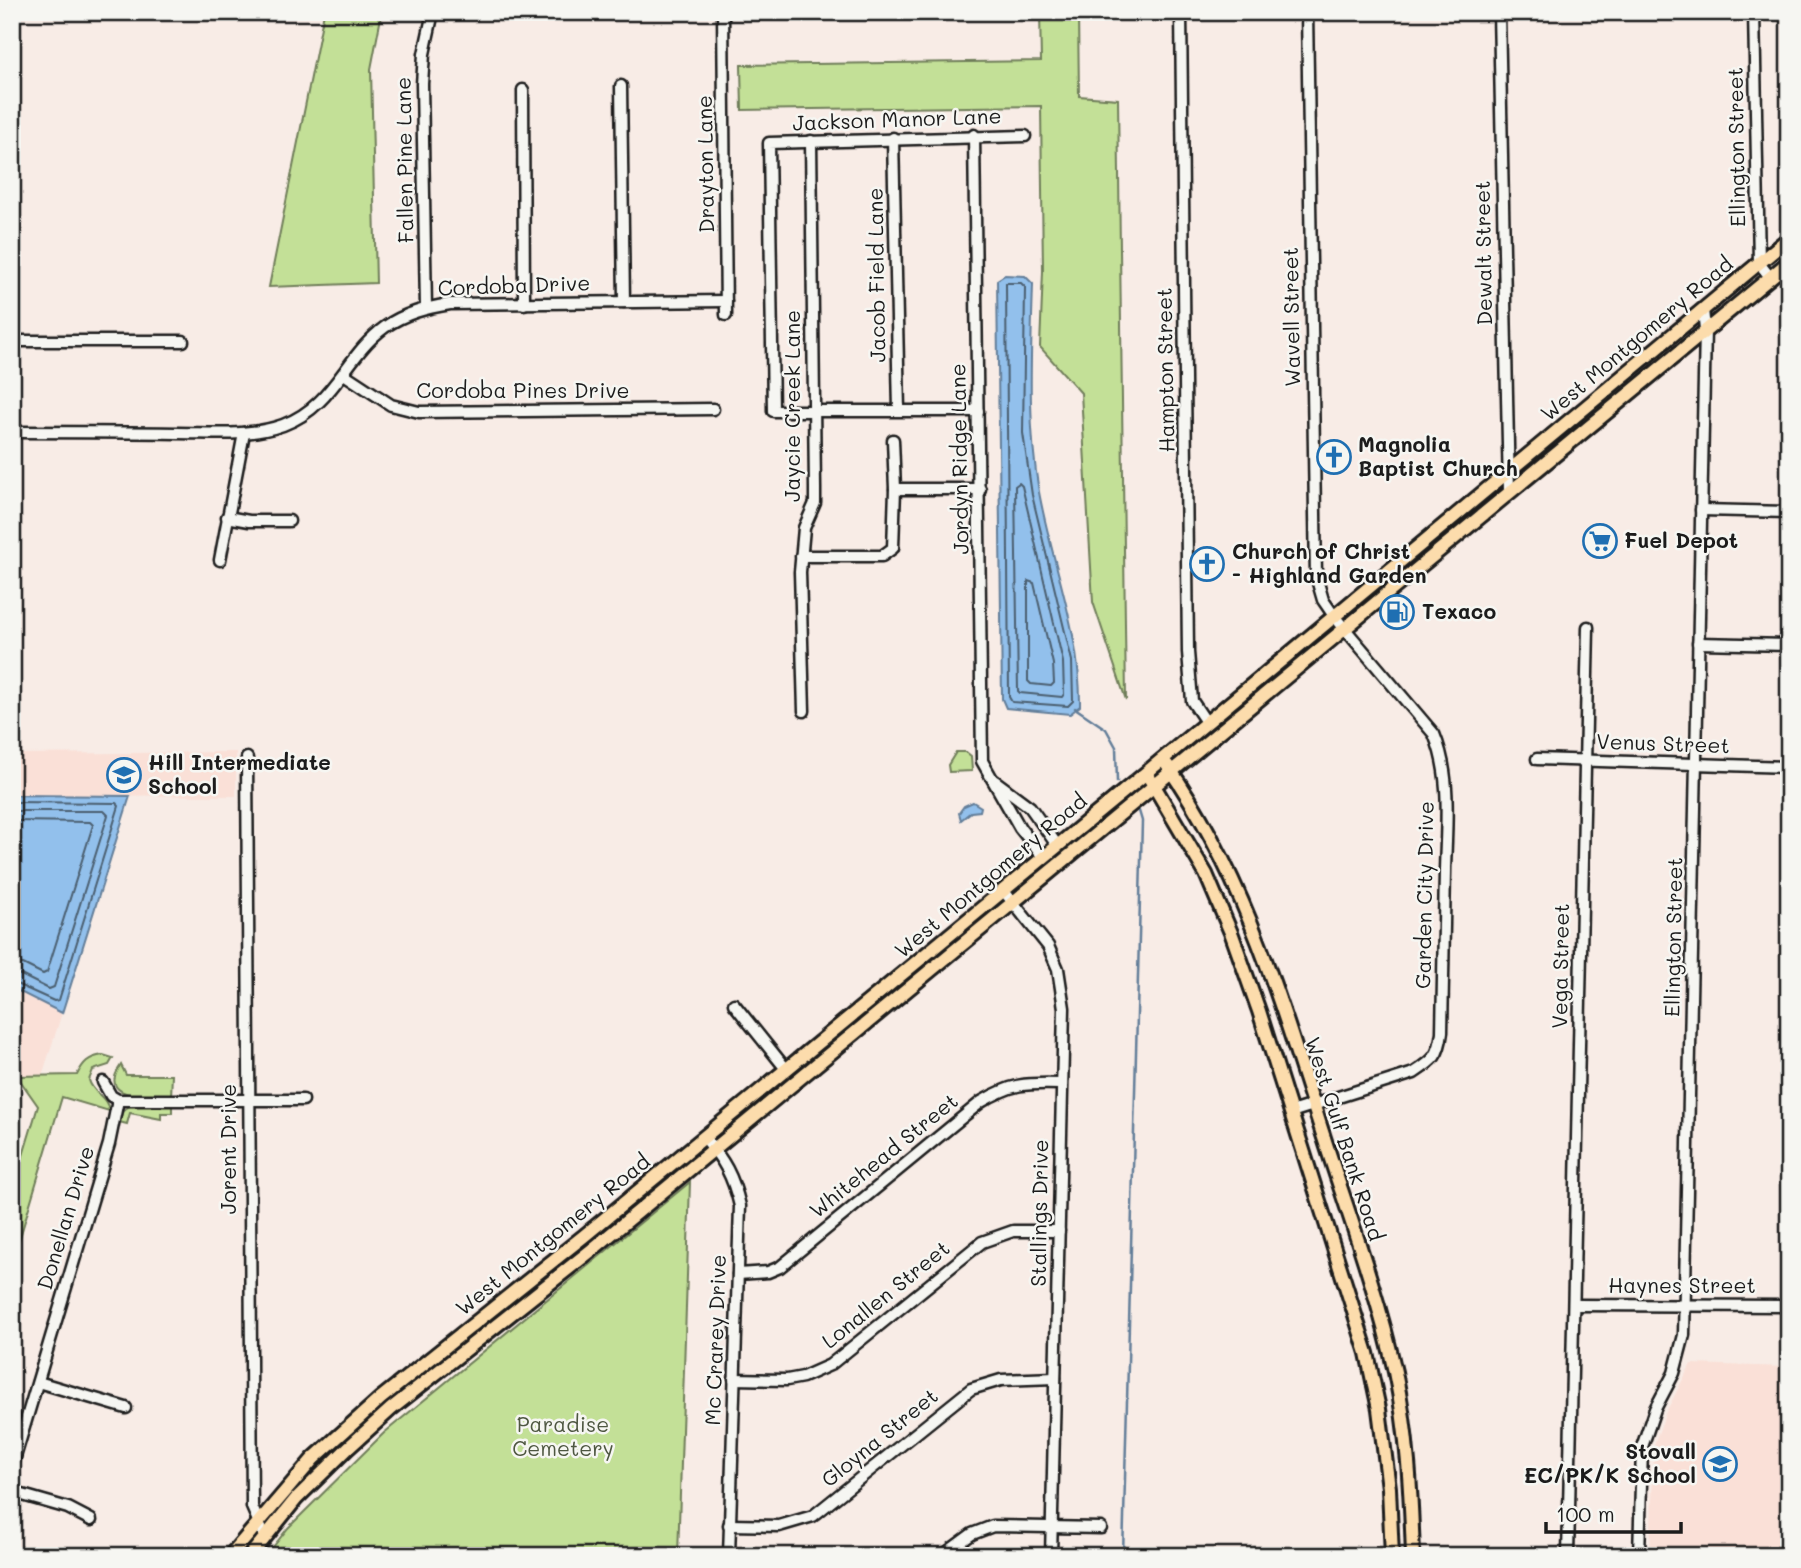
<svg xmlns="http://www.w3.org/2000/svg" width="1801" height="1568" viewBox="0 0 1801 1568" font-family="Mali,sans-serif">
	<rect width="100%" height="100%" fill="#f8ece6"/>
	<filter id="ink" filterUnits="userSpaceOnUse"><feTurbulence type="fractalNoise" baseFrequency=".0143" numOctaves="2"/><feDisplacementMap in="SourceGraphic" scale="14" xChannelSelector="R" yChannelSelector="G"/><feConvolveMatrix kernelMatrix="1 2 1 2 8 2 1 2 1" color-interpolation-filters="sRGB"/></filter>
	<g filter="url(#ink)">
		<!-- built -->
		<g fill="#fae0d7">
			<polygon points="236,752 236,796 12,795 12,754"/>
			<polygon points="12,988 62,1013 42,1076 12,1077"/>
			<polygon points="1691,1364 1789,1367 1789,1556 1650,1556 1654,1445 1666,1412"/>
		</g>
		<!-- green -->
		<g fill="#c3e097" stroke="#707e5a" stroke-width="2">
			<polygon points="324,12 382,12 371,69 376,283 269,287"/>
			<polygon points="1040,12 1078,12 1079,96 1118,99 1126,700 1093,602 1081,393 1040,347 1043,271 1041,106 742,110 741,65 1041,61"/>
			<polygon points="956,752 966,752 971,756 972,771 949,772 948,765"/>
			<path d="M103 1055 113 1058 109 1065 93 1070 89 1080C92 1093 108 1097 109 1111L62 1097 12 1264V1192L38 1106 17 1076 77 1075C83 1063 88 1057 103 1055Z"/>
			<path d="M121 1065 126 1075H172L171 1096C153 1096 95 1101 121 1065Z"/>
			<path d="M133 1105 172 1106V1113H161V1119L130 1113 127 1124 119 1122C121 1113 123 1108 133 1105Z"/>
			<polygon points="690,1182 678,1556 266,1556 288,1528 384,1433"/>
		</g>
		<!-- water -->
		<g fill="#92c0ec" stroke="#637e99" stroke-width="2">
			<path d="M1005 275 1025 276 1033 284C1031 354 1027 422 1039 492 1052 564 1081 633 1080 706L1070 714 1006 708 1002 699 997 280Z"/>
			<polygon points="12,795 130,796 62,1013 12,988 12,925 15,917 12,917"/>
			<polygon points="973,802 981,807 980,811 971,812 961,820 959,813 964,806"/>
		</g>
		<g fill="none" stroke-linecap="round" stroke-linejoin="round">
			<!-- shore -->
			<g stroke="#4b5e6f" stroke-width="2">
				<polygon points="1006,283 1021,283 1025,287 1023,433 1032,495 1072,661 1073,701 1068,706 1012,702 1009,697"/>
				<polygon points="1019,483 1022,486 1063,662 1064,694 1062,697 1020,693 1018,691 1015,486"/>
				<polygon points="1028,581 1034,583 1053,664 1054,683 1051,686 1031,684 1028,681"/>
				<polyline points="12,802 116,803 119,806 59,1000 54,1001 12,982"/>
				<polyline points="12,811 104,811 108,815 54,987 49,989 21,975 12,974"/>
				<polyline points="12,821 90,822 93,825 47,972 43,974 23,964 12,963"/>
			</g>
			<!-- stream -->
			<g stroke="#637e99" stroke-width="2.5">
				<polyline points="1075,708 1106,729 1116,747 1117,782"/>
				<polyline points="1123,1556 1142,821 1139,811"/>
			</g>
			<!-- minor casing -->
			<g stroke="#1c1c1c" stroke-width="15">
				<g id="minor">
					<polyline points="723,12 726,315"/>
					<polyline points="1181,12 1188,652 1192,701 1206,722"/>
					<polyline points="1499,12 1509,492"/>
					<polyline points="1754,12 1759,263 1770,277"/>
					<polyline points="621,86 624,302"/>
					<polyline points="523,90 524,304"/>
					<polyline points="974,135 982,761 1020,828 1043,857"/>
					<polyline points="893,138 899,410"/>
					<polyline points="426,308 422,84 424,54 433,12"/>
					<polyline points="12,341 183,341"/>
					<polyline points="344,374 391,405 419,412 713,409"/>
					<polyline points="978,411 773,411 769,143 1025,136"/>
					<path d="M12 432C67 432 122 432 177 433 211 433 250 437 283 425 334 406 345 356 385 327 405 313 426 308 450 304L726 301"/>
					<polyline points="895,489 980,489"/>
					<polyline points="1701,510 1789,512"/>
					<polyline points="227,517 249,521 289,521"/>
					<polyline points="801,556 882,556 893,548 895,489 893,440"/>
					<polyline points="220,560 244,433"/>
					<polyline points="1698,643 1789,645"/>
					<polyline points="804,711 800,572 804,528 815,503 815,488 811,141"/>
					<polyline points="247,758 252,1507 265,1537"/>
					<polyline points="1537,759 1789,767"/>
					<polyline points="995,781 1030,807 1057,845"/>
					<polyline points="1003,890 1048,946 1058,969 1064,1008 1051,1556"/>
					<polyline points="734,1004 786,1069"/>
					<polyline points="103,1082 111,1096 118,1100 303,1100"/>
					<path d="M1291 1112 1414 1073C1434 1060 1439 1056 1442 1032 1443 979 1444 925 1445 871 1446 825 1452 777 1434 734L1334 616 1323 600 1316 576 1307 12"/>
					<path d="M704 1137C724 1160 733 1176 740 1206L729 1556"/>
					<path d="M738 1274 768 1272 780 1267 981 1102C1013 1083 1025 1083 1061 1084"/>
					<polyline points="1575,1305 1789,1306"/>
					<polyline points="734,1379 787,1380 803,1377 830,1365 982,1242 1013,1231 1059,1231"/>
					<polyline points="38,1382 126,1408"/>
					<polyline points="12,1467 109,1144 118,1100"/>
					<polyline points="12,1492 68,1508 91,1520"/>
					<polyline points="729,1525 779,1526 813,1516 971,1389 1001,1380 1055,1378"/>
					<polyline points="942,1556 972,1534 993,1526 1101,1528"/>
					<polyline points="1568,1556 1588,627"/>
					<polyline points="1639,1556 1642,1447 1655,1409 1674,1373 1684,1335 1705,329 1703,310"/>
				</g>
			</g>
			<!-- major casing -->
			<g stroke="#1c1c1c" stroke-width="18">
				<g id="major">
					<path d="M1167 765C1243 874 1278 994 1318 1119 1344 1202 1376 1286 1395 1372 1408 1433 1411 1494 1413 1556"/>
					<polyline points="1150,779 1206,874 1232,935 1259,1011 1367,1353 1379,1409 1389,1488 1392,1556"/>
					<polyline points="230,1556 313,1459 381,1398 584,1236 1146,773 1789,238"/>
					<polyline points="250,1556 296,1499 348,1448 391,1409 593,1249 1789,262"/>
				</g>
			</g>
			<!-- minor -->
			<use href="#minor" stroke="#f6f6f2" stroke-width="10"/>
			<!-- major -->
			<use href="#major" stroke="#fcdcac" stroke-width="12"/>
		</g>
	</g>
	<!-- icons -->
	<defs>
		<g id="church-ring" transform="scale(1.75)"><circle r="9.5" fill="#f6f6f2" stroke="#1f6fb2" stroke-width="1.5"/><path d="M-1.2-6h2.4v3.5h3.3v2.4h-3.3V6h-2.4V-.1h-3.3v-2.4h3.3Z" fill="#1f6fb2"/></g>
		<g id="supermarket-ring" transform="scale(1.75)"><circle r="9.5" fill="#f6f6f2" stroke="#1f6fb2" stroke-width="1.5"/><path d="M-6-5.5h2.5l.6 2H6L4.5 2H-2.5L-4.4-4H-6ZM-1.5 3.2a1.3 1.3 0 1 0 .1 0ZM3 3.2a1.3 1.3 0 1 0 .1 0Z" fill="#1f6fb2"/></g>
		<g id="fuel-ring" transform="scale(1.75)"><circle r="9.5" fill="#f6f6f2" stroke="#1f6fb2" stroke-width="1.5"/><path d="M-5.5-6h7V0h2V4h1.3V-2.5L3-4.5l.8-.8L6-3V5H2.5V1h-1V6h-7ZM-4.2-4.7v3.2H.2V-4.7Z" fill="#1f6fb2"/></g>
		<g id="school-ring" transform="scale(1.75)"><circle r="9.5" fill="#f6f6f2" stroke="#1f6fb2" stroke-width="1.5"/><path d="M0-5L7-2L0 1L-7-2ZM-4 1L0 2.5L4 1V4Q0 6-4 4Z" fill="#1f6fb2"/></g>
	</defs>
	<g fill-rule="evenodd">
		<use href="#church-ring" x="1334" y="457"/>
		<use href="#supermarket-ring" x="1600" y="541"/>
		<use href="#church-ring" x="1207" y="564"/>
		<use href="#fuel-ring" x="1397" y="612"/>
		<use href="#school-ring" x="124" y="775"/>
		<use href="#school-ring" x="1720" y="1464"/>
	</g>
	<g text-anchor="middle" stroke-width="5" stroke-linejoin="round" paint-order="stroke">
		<!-- street labels -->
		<g font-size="21" fill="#1c1c1c" stroke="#f6f6f2">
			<text transform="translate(897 120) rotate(-2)" y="7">Jackson Manor Lane</text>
			<text transform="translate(1737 147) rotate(-91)" y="7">Ellington Street</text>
			<text transform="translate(405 160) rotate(-91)" y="7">Fallen Pine Lane</text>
			<text transform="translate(706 164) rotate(-91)" y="7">Drayton Lane</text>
			<text transform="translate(1484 253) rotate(-91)" y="7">Dewalt Street</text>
			<text transform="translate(877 275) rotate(-91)" y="7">Jacob Field Lane</text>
			<text transform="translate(514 286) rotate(-2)" y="7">Cordoba Drive</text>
			<text transform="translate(1292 317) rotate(-91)" y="7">Wavell Street</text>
			<text transform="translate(1637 339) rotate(-40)" y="7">West Montgomery Road</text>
			<text transform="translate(1166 370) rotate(-91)" y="7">Hampton Street</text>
			<text x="523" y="398">Cordoba Pines Drive</text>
			<text transform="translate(793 406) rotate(-90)" y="7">Jaycie Creek Lane</text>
			<text transform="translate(960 459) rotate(-91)" y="7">Jordyn Ridge Lane</text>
			<text transform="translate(1663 744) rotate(2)" y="7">Venus Street</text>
			<text transform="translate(991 876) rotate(-40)" y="7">West Montgomery Road</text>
			<text transform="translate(1425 895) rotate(-89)" y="7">Garden City Drive</text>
			<text transform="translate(1674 937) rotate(-89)" y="7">Ellington Street</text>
			<text transform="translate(1561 966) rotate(-89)" y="7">Vega Street</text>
			<text transform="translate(1344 1139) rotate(72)" y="7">West Gulf Bank Road</text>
			<text transform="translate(229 1149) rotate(-90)" y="7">Jorent Drive</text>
			<text transform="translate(884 1156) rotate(-39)" y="7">Whitehead Street</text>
			<text transform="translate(1040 1213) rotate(-89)" y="7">Stallings Drive</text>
			<text transform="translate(66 1218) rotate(-73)" y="7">Donellan Drive</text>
			<text transform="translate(553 1235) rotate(-39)" y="7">West Montgomery Road</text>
			<text x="1682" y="1293">Haynes Street</text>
			<text transform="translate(886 1295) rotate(-39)" y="7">Lonallen Street</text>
			<text transform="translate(716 1340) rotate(-88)" y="7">Mc Crarey Drive</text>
			<text transform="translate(880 1438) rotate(-39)" y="7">Gloyna Street</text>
		</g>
		<!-- poi labels -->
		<g font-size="21" font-weight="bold" fill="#1c1c1c" stroke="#f6f6f2" text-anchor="start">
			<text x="1358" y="452">Magnolia<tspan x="1358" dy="24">Baptist Church</tspan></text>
			<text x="1624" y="548">Fuel Depot</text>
			<text x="1232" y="559">Church of Christ<tspan x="1232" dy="24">- Highland Garden</tspan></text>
			<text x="1422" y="619">Texaco</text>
			<text x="148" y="770">Hill Intermediate<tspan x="148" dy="24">School</tspan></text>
			<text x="1696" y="1459" text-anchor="end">Stovall<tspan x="1696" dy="24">EC/PK/K School</tspan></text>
		</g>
		<!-- park labels -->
		<g font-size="21" fill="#4e5741" stroke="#f6f6f2">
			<text x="563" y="1432">Paradise<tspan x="563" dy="24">Cemetery</tspan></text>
		</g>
	</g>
	<!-- margin -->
	<rect width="1801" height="1568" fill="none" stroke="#f6f6f2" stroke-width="42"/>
	<rect x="21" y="21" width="1759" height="1526" fill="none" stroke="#1c1c1c" stroke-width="2.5" filter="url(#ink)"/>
	<!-- scale -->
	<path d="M1546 1522v10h135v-10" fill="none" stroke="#1c1c1c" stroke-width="3.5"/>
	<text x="1556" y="1522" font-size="21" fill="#1c1c1c" stroke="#f6f6f2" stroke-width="5" paint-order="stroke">100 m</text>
</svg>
